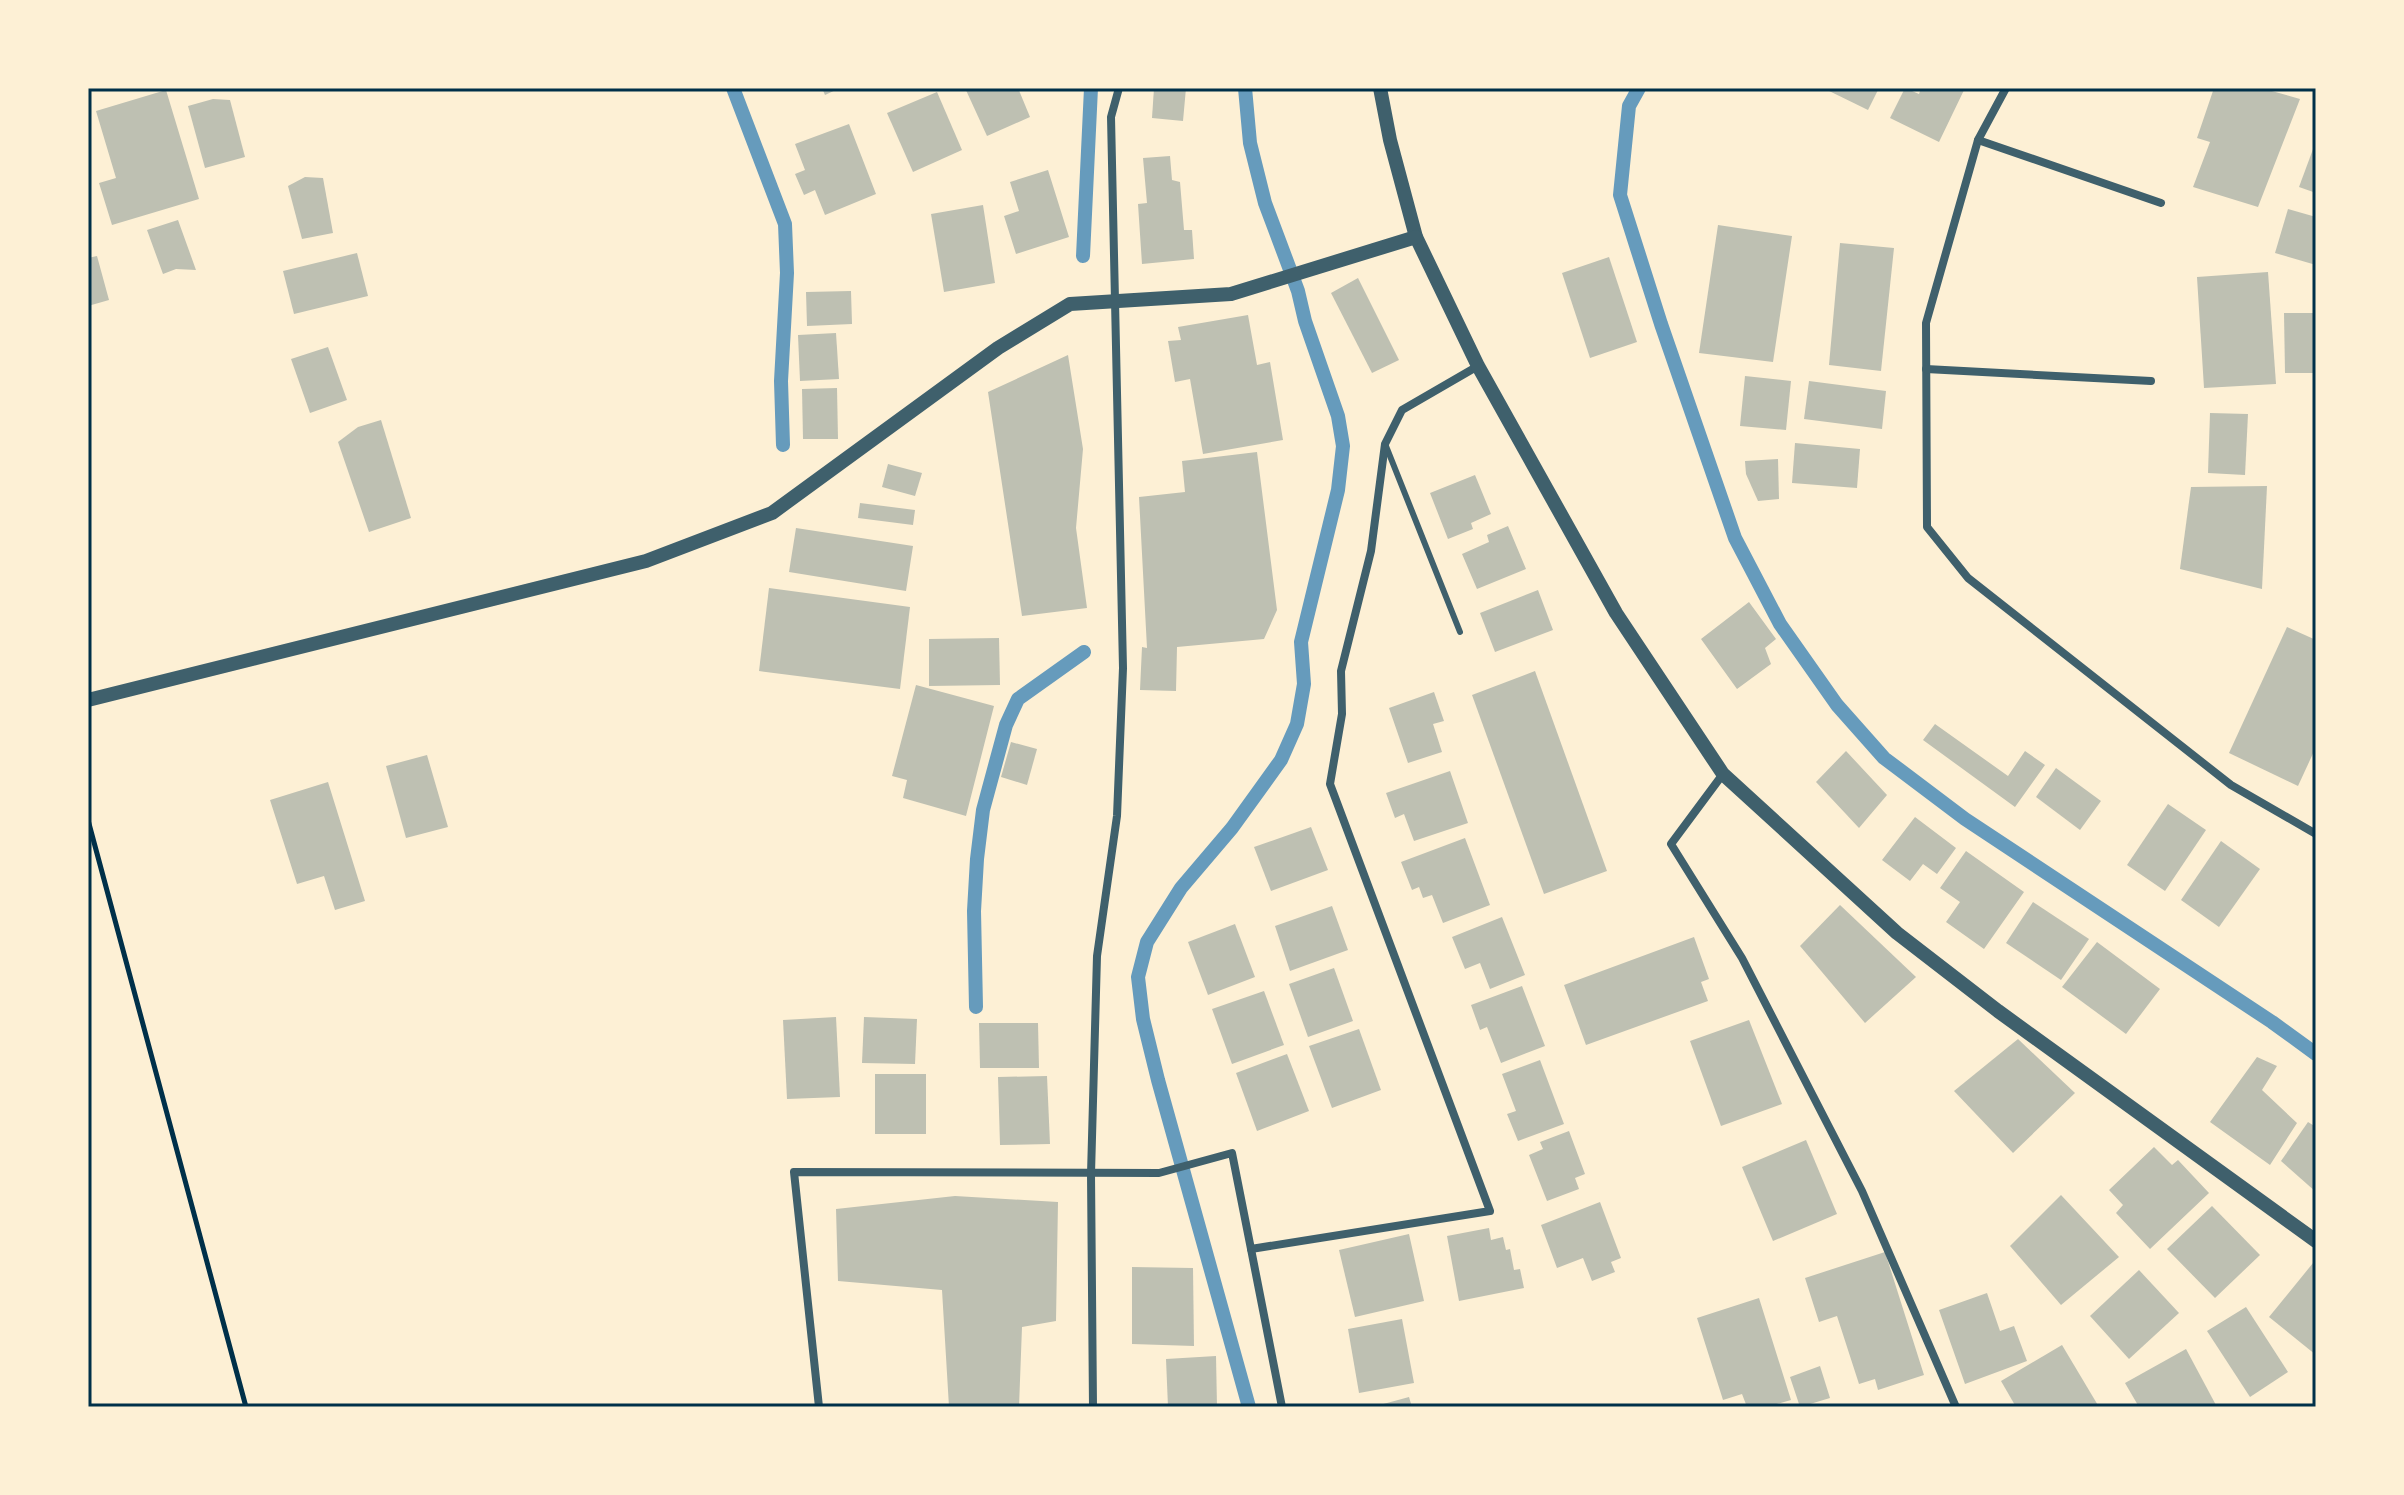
<svg xmlns="http://www.w3.org/2000/svg" width="2404" height="1495" viewBox="0 0 2404 1495" font-family="'Titillium Web',sans-serif">
	<rect width="100%" height="100%" fill="#fdf0d5"/>
	<g fill="none" stroke-linecap="round" stroke-linejoin="round">
		<!-- stream -->
		<g stroke="#669bbc" stroke-width="14">
			<polyline points="733,88 785,224 787,273 781,381 783,445"/>
			<polyline points="1245,88 1250,143 1265,203 1298,291 1305,321 1338,416 1343,446 1338,490 1301,642 1304,684 1297,724 1281,760 1232,828 1181,888 1147,942 1138,977 1143,1019 1158,1080 1249,1407"/>
			<polyline points="1639,88 1629,106 1620,195 1661,324 1735,538 1780,624 1837,705 1884,758 1965,819 2272,1022 2316,1054"/>
			<polyline points="1083,256 1091,88"/>
			<polyline points="976,1007 974,911 977,859 983,810 1006,725 1018,699 1084,652"/>
		</g>
	</g>
	<!-- building -->
	<g fill="#bec0b2">
		<polygon points="822,88 840,88 825,95"/>
		<polygon points="965,88 1018,88 1030,117 987,136"/>
		<polygon points="1154,88 1186,88 1183,121 1152,118"/>
		<polygon points="1823,88 1879,88 1868,110"/>
		<polygon points="1905,88 1919,94 1921,88 1965,88 1939,142 1890,118"/>
		<polygon points="2214,88 2261,88 2300,99 2258,207 2193,187 2210,142 2197,138"/>
		<polygon points="166,90 199,199 112,225 99,183 116,178 96,111"/>
		<polygon points="937,92 962,150 913,172 887,113"/>
		<polygon points="213,99 230,100 245,157 205,168 188,106"/>
		<polygon points="849,124 876,194 825,215 815,190 804,195 795,174 805,170 795,144"/>
		<polygon points="2316,141 2316,193 2299,187"/>
		<polygon points="1170,156 1172,180 1180,182 1184,230 1192,230 1194,259 1142,264 1138,204 1147,203 1143,158"/>
		<polygon points="1048,170 1069,237 1016,254 1004,216 1019,211 1010,182"/>
		<polygon points="305,177 323,178 333,233 302,239 288,186"/>
		<polygon points="983,205 995,283 944,292 931,214"/>
		<polygon points="2288,209 2316,217 2316,265 2275,253"/>
		<polygon points="178,220 196,270 176,269 163,274 147,230"/>
		<polygon points="1718,225 1792,236 1773,362 1699,353"/>
		<polygon points="1840,243 1894,248 1881,371 1829,365"/>
		<polygon points="357,253 368,296 294,314 283,271"/>
		<polygon points="97,256 109,300 88,306 88,258"/>
		<polygon points="1609,257 1637,342 1590,358 1562,273"/>
		<polygon points="2268,272 2276,384 2204,388 2197,277"/>
		<polygon points="1358,278 1399,360 1372,373 1331,293"/>
		<polygon points="851,291 852,324 807,326 806,292"/>
		<polygon points="2284,313 2313,313 2313,373 2285,373"/>
		<polygon points="1248,315 1257,365 1270,362 1283,440 1203,454 1190,379 1175,382 1168,341 1181,340 1178,327"/>
		<polygon points="836,333 839,379 800,381 798,335"/>
		<polygon points="328,347 347,400 310,413 291,359"/>
		<polygon points="1068,355 1083,449 1076,528 1087,608 1022,616 988,392"/>
		<polygon points="1745,376 1791,381 1786,430 1740,426"/>
		<polygon points="1809,381 1886,391 1882,429 1804,419"/>
		<polygon points="837,388 838,439 803,439 802,389"/>
		<polygon points="2210,413 2248,414 2245,475 2208,473"/>
		<polygon points="381,420 411,518 369,532 338,442 358,427"/>
		<polygon points="1795,443 1860,449 1857,488 1792,483"/>
		<polygon points="1257,452 1277,610 1264,639 1177,647 1176,691 1140,690 1142,647 1147,648 1139,497 1185,492 1182,461"/>
		<polygon points="1778,459 1779,499 1758,501 1746,474 1745,461"/>
		<polygon points="888,464 922,473 915,496 882,487"/>
		<polygon points="1475,475 1491,514 1471,523 1473,529 1448,539 1430,493"/>
		<polygon points="2267,486 2262,589 2180,569 2191,487"/>
		<polygon points="860,503 915,510 913,525 858,518"/>
		<polygon points="1508,526 1526,569 1477,589 1462,554 1489,542 1487,535"/>
		<polygon points="796,528 913,546 906,591 789,572"/>
		<polygon points="769,588 910,607 900,689 759,671"/>
		<polygon points="1538,590 1553,630 1495,652 1480,613"/>
		<polygon points="1749,602 1776,639 1765,648 1771,664 1737,689 1701,639"/>
		<polygon points="2287,627 2316,640 2316,747 2298,786 2229,753"/>
		<polygon points="999,638 1000,685 929,686 929,639"/>
		<polygon points="1535,671 1607,871 1544,894 1472,695"/>
		<polygon points="916,685 994,706 966,816 903,798 907,780 892,776"/>
		<polygon points="1434,692 1444,721 1433,724 1442,752 1408,763 1389,708"/>
		<polygon points="1935,724 2008,776 2025,751 2045,765 2015,807 1923,740"/>
		<polygon points="1011,742 1037,749 1027,785 1001,777"/>
		<polygon points="1846,751 1887,795 1859,828 1816,782"/>
		<polygon points="427,755 448,827 406,838 386,766"/>
		<polygon points="2056,768 2101,801 2080,830 2036,797"/>
		<polygon points="1450,771 1468,823 1414,841 1404,814 1395,818 1386,793"/>
		<polygon points="328,782 365,901 335,910 324,876 297,884 270,800"/>
		<polygon points="2168,804 2206,830 2165,891 2127,865"/>
		<polygon points="1915,817 1956,848 1937,874 1923,864 1910,881 1882,860"/>
		<polygon points="1311,827 1328,870 1271,891 1254,847"/>
		<polygon points="1465,838 1490,905 1443,923 1432,895 1423,898 1419,887 1412,890 1401,862"/>
		<polygon points="2221,841 2260,869 2219,927 2181,900"/>
		<polygon points="1966,851 2024,892 1984,949 1946,922 1960,902 1940,888"/>
		<polygon points="2033,902 2089,939 2061,980 2006,943"/>
		<polygon points="1840,905 1916,977 1865,1023 1800,946"/>
		<polygon points="1332,906 1348,950 1290,971 1275,926"/>
		<polygon points="1502,917 1525,975 1490,989 1480,963 1465,969 1452,937"/>
		<polygon points="1235,924 1255,977 1208,995 1188,942"/>
		<polygon points="1694,937 1709,979 1701,982 1708,1001 1586,1045 1564,985"/>
		<polygon points="2097,942 2160,989 2126,1034 2062,987"/>
		<polygon points="1334,968 1353,1021 1308,1037 1289,984"/>
		<polygon points="1522,986 1545,1046 1501,1063 1487,1027 1480,1030 1471,1005"/>
		<polygon points="1264,991 1284,1045 1232,1064 1212,1009"/>
		<polygon points="836,1017 840,1097 787,1099 783,1020"/>
		<polygon points="864,1017 917,1019 915,1064 862,1063"/>
		<polygon points="1749,1020 1782,1104 1721,1126 1690,1041"/>
		<polygon points="979,1023 1038,1023 1039,1068 980,1068"/>
		<polygon points="1359,1029 1381,1090 1332,1108 1309,1046"/>
		<polygon points="2018,1039 2075,1093 2013,1153 1954,1091"/>
		<polygon points="1287,1054 1309,1111 1257,1131 1236,1073"/>
		<polygon points="2257,1057 2277,1066 2262,1090 2297,1123 2270,1165 2210,1122"/>
		<polygon points="1540,1060 1564,1124 1518,1141 1507,1114 1516,1111 1502,1074"/>
		<rect x="875" y="1074" width="51" height="60"/>
		<polygon points="1047,1076 1050,1144 1000,1145 998,1077"/>
		<polygon points="2308,1122 2316,1127 2316,1192 2281,1161"/>
		<polygon points="1569,1131 1585,1174 1575,1178 1579,1189 1547,1201 1529,1155 1543,1149 1540,1142"/>
		<polygon points="1806,1140 1837,1214 1773,1241 1742,1167"/>
		<polygon points="2154,1147 2172,1165 2178,1160 2209,1193 2150,1249 2116,1213 2123,1205 2109,1190"/>
		<polygon points="2061,1195 2119,1257 2061,1305 2010,1246"/>
		<polygon points="955,1196 1058,1202 1056,1321 1022,1327 1019,1407 949,1407 942,1290 838,1281 836,1209"/>
		<polygon points="1600,1202 1621,1258 1611,1262 1615,1272 1592,1281 1583,1258 1557,1268 1541,1225"/>
		<polygon points="2212,1206 2260,1255 2215,1298 2167,1249"/>
		<polygon points="1489,1228 1491,1240 1503,1237 1506,1250 1510,1249 1514,1270 1520,1269 1524,1288 1459,1301 1447,1236"/>
		<polygon points="1409,1234 1424,1301 1355,1317 1339,1250"/>
		<polygon points="1885,1252 1924,1375 1878,1390 1875,1379 1859,1384 1837,1316 1819,1322 1805,1278"/>
		<polygon points="2313,1263 2316,1265 2316,1355 2269,1317"/>
		<polygon points="1132,1267 1193,1268 1194,1346 1132,1344"/>
		<polygon points="2139,1270 2179,1313 2129,1359 2090,1316"/>
		<polygon points="1987,1293 2000,1331 2014,1326 2027,1361 1965,1384 1939,1310"/>
		<polygon points="1759,1298 1791,1400 1766,1407 1747,1407 1742,1394 1723,1400 1697,1318"/>
		<polygon points="2246,1307 2288,1372 2250,1397 2207,1331"/>
		<polygon points="1402,1319 1414,1383 1359,1393 1348,1329"/>
		<polygon points="2062,1345 2099,1407 2016,1407 2001,1381"/>
		<polygon points="2186,1349 2217,1407 2139,1407 2125,1383"/>
		<polygon points="1216,1356 1217,1407 1168,1407 1166,1359"/>
		<polygon points="1820,1366 1830,1398 1800,1407 1790,1377"/>
		<polygon points="1409,1397 1412,1407 1377,1407 1376,1406"/>
	</g>
	<g fill="none" stroke-linecap="round" stroke-linejoin="round">
		<!-- path -->
		<polyline stroke="#003049" stroke-width="5" points="88,820 246,1407"/>
		<!-- service -->
		<polyline stroke="#3f606c" stroke-width="6" points="1386,446 1460,632"/>
		<!-- minor -->
		<g stroke="#3f606c" stroke-width="8">
			<polyline points="2006,88 1978,140 1926,323 1927,527 1968,578 2231,785 2316,834"/>
			<polyline points="1978,140 2161,203"/>
			<polyline points="1926,369 2151,381"/>
			<polyline points="1723,774 1671,844 1742,958 1862,1191 1956,1407"/>
			<polyline points="1251,1249 1282,1407"/>
			<polyline points="819,1407 794,1172 1159,1173 1232,1153 1251,1249 1490,1211 1330,784 1342,714 1341,671 1371,551 1385,444 1402,410 1478,366"/>
			<polyline points="1093,1407 1091,1174 1097,956 1117,816 1123,668 1111,117 1119,88"/>
		</g>
		<!-- tertiary -->
		<g stroke="#3f606c" stroke-width="14">
			<polyline points="1380,88 1390,140 1416,237 1478,366 1616,613 1723,774 1897,933 1998,1011 2316,1241"/>
			<polyline points="88,700 646,561 772,513 998,348 1070,304 1231,294 1416,237"/>
		</g>
	</g>
	<!-- border -->
	<rect width="2404" height="1495" fill="none" stroke="#fdf0d5" stroke-width="180"/>
	<rect x="90" y="90" width="2224" height="1315" fill="none" stroke="#003049" stroke-width="3"/>
</svg>
